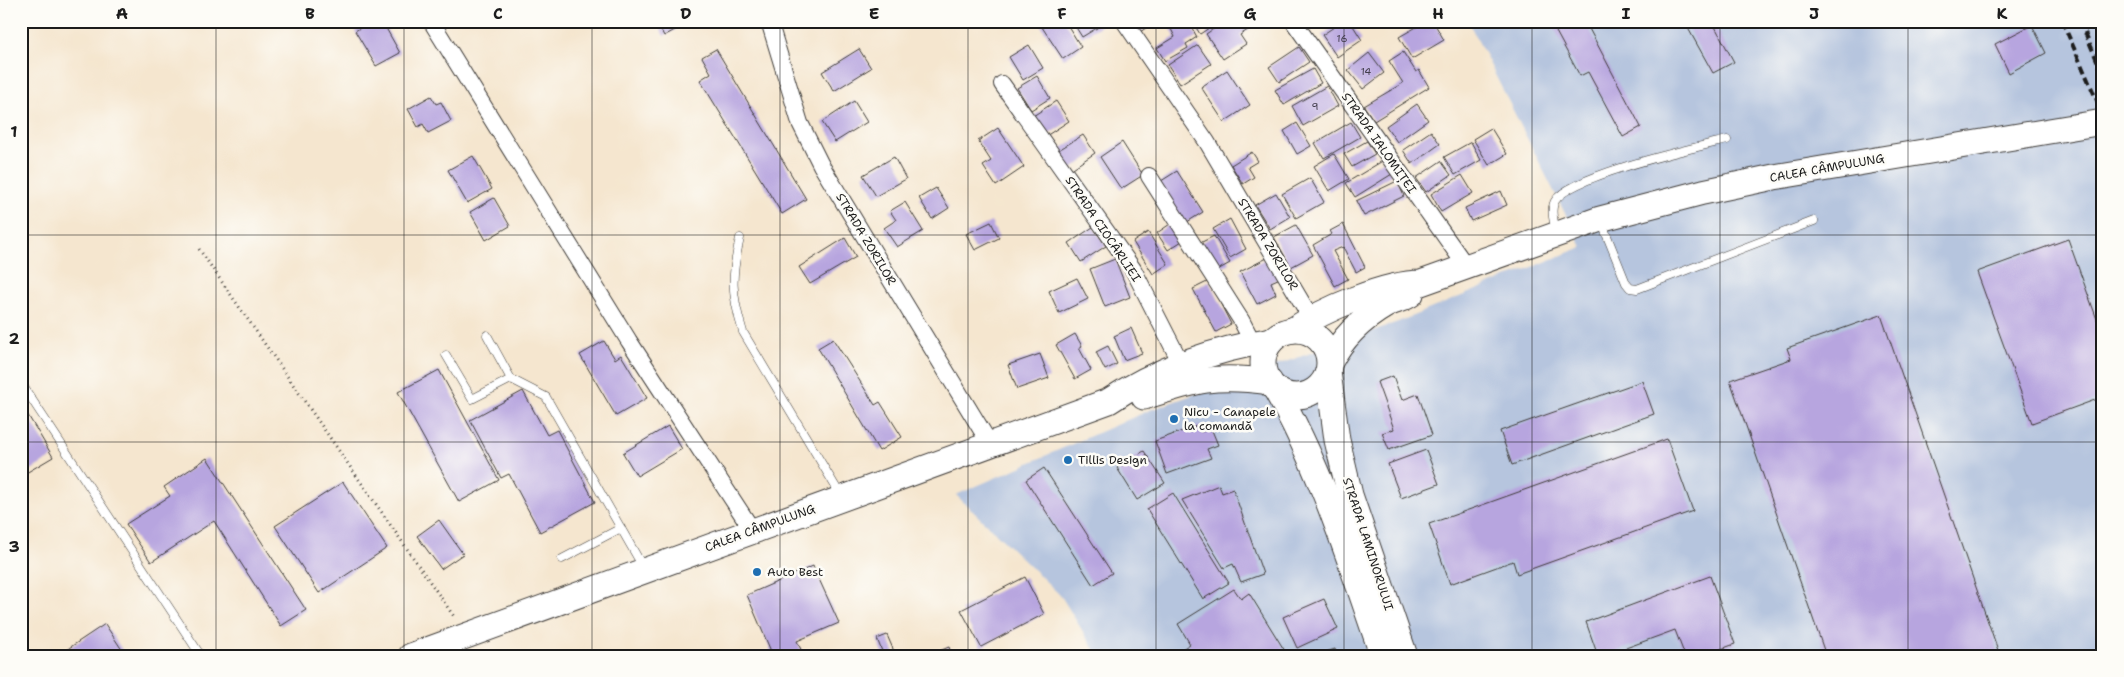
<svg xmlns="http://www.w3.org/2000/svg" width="2124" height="677" viewBox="0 0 2124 677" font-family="'Shantell Sans',sans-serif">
	<rect width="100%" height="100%" fill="#fdfcf7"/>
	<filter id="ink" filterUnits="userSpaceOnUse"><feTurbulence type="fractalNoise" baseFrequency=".02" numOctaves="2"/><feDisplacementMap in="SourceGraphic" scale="10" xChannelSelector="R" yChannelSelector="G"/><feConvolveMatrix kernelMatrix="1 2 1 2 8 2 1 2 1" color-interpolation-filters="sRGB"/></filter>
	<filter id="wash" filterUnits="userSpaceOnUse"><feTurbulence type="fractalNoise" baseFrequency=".0096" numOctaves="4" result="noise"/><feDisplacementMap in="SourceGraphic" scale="20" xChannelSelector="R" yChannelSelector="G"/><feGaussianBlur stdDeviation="1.12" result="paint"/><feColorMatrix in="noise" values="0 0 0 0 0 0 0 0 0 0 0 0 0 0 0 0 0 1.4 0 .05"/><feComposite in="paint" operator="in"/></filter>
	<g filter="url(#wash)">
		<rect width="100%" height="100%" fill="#f5e6cf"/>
		<!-- industrial -->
		<polygon fill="#b6c5de" points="1468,21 2103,21 2103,656 1098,656 1061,596 956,495 1150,410 1398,322 1582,247"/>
		<g id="blocks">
			<!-- building -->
			<g fill="#b7a5df">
				<polygon points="371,21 382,21 400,53 376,66 355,31"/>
				<polygon points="656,21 691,21 664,36"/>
				<polygon points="1038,21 1065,21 1081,47 1063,59"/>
				<polygon points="1072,21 1104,21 1105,23 1082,37"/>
				<polygon points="1133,21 1156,21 1140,32"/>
				<polygon points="1185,21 1188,21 1197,37 1186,44 1188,48 1165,61 1157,48 1175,37 1171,29"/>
				<polygon points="1192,21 1213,21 1215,24 1200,34"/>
				<polygon points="1225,21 1256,21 1257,24 1240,35 1246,44 1223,59 1206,34"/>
				<polygon points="1343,21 1350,21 1362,40 1337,57 1322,35"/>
				<polygon points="1427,21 1433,21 1444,40 1412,59 1399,37"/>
				<polygon points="1566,21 1585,21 1641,127 1623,137 1588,72 1580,76 1554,28"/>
				<polygon points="1684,21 1712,21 1734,62 1713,73"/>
				<polygon points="2032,25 2046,53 2009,73 1995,44"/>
				<polygon points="1029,45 1043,68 1023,80 1009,57"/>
				<polygon points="1198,45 1211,64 1180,84 1168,65"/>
				<polygon points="1299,47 1309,62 1279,82 1269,67"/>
				<polygon points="716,49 806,199 782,214 700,80 711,73 702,57"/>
				<polygon points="859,49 871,68 834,91 822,72"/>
				<polygon points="1403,52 1416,72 1419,70 1429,87 1374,121 1364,106 1403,83 1389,61"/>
				<polygon points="1369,53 1384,73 1363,89 1348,70"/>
				<polygon points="1313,69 1321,83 1284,105 1275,90"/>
				<polygon points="1227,70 1250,105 1224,122 1201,87"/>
				<polygon points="1037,76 1050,98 1031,110 1017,88"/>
				<polygon points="1327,86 1338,106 1303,126 1292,106"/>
				<polygon points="431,96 436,104 441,102 451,121 428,133 423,124 418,127 408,109"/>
				<polygon points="854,101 867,122 835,142 822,122"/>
				<polygon points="1056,101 1069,121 1046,136 1033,116"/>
				<polygon points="1417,104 1428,120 1397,142 1386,126"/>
				<polygon points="1351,122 1360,137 1324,158 1315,143"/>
				<polygon points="1297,123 1311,146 1297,154 1284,131"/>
				<polygon points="998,128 1024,167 996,186 983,166 991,161 978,141"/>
				<polygon points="1491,128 1507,154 1489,165 1473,139"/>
				<polygon points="1431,131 1440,144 1412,164 1403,150"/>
				<polygon points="1083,135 1095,153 1070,170 1057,151"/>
				<polygon points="1367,141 1375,154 1352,167 1344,154"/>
				<polygon points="1122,142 1143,175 1121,189 1100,157"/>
				<polygon points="1471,142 1481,160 1455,175 1444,157"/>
				<polygon points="1252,152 1258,161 1248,167 1254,177 1243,184 1231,165"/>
				<polygon points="1334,154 1349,179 1329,191 1314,166"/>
				<polygon points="473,156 492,189 467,203 448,170"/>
				<polygon points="894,157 906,179 876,196 863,175"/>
				<polygon points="1384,160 1392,174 1355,197 1346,183"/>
				<polygon points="1441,161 1451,175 1426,192 1416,178"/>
				<polygon points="1177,171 1203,212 1184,224 1158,183"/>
				<polygon points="1462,175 1473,193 1441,212 1431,194"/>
				<polygon points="1310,178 1324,202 1296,218 1282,194"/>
				<polygon points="1397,181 1404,196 1364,216 1356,201"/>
				<polygon points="936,188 949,208 932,219 919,198"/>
				<polygon points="1501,191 1507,205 1471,221 1465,208"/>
				<polygon points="1276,193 1290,217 1270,229 1255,205"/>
				<polygon points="494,198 510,226 486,240 470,212"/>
				<polygon points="905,202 923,231 897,247 884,228 896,220 890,211"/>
				<polygon points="1230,219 1246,249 1230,258 1213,229"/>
				<polygon points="991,222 999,238 975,250 966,234"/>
				<polygon points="1170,224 1182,241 1168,250 1157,233"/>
				<polygon points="1343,224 1365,267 1356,272 1343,247 1333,251 1348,279 1335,286 1313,245 1332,234 1330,231"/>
				<polygon points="1296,225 1313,255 1291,267 1274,237"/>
				<polygon points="1093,227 1106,246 1081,262 1069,243"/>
				<polygon points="1148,232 1168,264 1153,274 1133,242"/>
				<polygon points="1214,236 1230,263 1214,272 1198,244"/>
				<polygon points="845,238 856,257 810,284 799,267"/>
				<polygon points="2068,239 2103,336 2103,397 2032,423 1977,272"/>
				<polygon points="1269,257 1280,278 1271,282 1276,294 1257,304 1240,272"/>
				<polygon points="1115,259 1130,297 1105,307 1090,269"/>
				<polygon points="1077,278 1088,299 1059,313 1049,291"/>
				<polygon points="1209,281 1231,324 1216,332 1193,289"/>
				<polygon points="1881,315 2000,656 1826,656 1730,380 1791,359 1787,348"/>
				<polygon points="1131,328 1142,353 1124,360 1114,336"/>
				<polygon points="1075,334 1082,346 1079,348 1091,370 1075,379 1056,345"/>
				<polygon points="833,339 875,405 880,402 902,437 879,451 818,348"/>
				<polygon points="604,341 615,359 621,355 647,398 616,416 580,355"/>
				<polygon points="1108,346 1117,364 1105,370 1096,352"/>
				<polygon points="1040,354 1049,378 1017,389 1008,365"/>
				<polygon points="439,370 499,480 459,502 398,392"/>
				<polygon points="1393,376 1402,400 1418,394 1432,435 1389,450 1382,433 1394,429 1377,382"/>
				<polygon points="1642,381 1654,414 1512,465 1500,431"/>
				<polygon points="523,391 547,435 557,430 595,502 540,532 509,474 501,478 470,420"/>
				<polygon points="26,412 53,457 26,473 21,465 21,415"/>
				<polygon points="1199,425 1201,432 1211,428 1218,445 1207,449 1211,458 1167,474 1155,441"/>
				<polygon points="668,426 682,449 637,476 623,453"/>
				<polygon points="1667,439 1693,511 1517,574 1513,561 1450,584 1429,524"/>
				<polygon points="1426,450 1439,484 1401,498 1388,464"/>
				<polygon points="1144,451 1165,483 1137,500 1117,468"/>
				<polygon points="207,458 306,610 281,626 214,521 151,562 126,524 170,496 164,487"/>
				<polygon points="1044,468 1112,573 1093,585 1026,480"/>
				<polygon points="343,482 387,548 319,593 275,526"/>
				<polygon points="1219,485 1222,493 1233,489 1263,574 1241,582 1233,564 1224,568 1182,500"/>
				<polygon points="1173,493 1229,583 1203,599 1147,509"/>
				<polygon points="439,520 463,554 441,569 417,536"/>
				<polygon points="813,566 839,623 797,641 804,656 773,656 747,595"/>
				<polygon points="1710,576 1735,644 1701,656 1685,656 1675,630 1604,656 1598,656 1586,622"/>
				<polygon points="1025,577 1044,614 981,647 961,610"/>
				<polygon points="1234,589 1241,599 1249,593 1288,656 1171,656 1190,644 1178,624"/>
				<polygon points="1324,599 1338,629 1297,648 1283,617"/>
				<polygon points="105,624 126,656 61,656 60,654"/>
				<polygon points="887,635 896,656 884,656 877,639"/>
				<polygon points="949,647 952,656 927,656"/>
				<polygon points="1335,649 1337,656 1316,656 1316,655"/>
			</g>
		</g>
	</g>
	<g filter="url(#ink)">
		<use href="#blocks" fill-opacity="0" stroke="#3d3a37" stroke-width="1"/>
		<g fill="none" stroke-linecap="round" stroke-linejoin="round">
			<!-- service casing -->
			<g stroke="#3d3a37" stroke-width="9">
				<g id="service">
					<polyline points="1601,221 1626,283 1630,288 1637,289 1814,221"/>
					<path d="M1556 231C1554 222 1550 210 1555 201 1571 175 1694 148 1727 140"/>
					<path d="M740 238C731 277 731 293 743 332L840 494"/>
					<polyline points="487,335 511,379 546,397 643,567"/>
					<polyline points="446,355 472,399 511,379"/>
					<polyline points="21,383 201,656"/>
					<polyline points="562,559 621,528"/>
				</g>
			</g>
			<!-- minor casing -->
			<g stroke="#3d3a37" stroke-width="18">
				<g id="minor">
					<polyline points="431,21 629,341 753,531"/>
					<polyline points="769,21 800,123 821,165 990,444"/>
					<polyline points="1124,21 1207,142 1311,318"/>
					<polyline points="1293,21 1466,266"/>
					<polyline points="1002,84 1133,269 1186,373"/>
					<polyline points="1149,176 1241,320 1253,343"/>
				</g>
			</g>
			<!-- primary casing -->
			<g stroke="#3d3a37" stroke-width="27">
				<g id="primary">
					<path d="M1293 330C1323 310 1385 283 1421 283L1600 219 1703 192 1774 177 2103 122"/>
					<circle cx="1296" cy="363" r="33"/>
					<path d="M1330 362C1342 338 1362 319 1386 305 1394 301 1404 299 1411 294"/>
					<polyline points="1328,372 1337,440 1350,495 1405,656"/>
					<path d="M1275 388C1323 472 1351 565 1383 656"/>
					<path d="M1144 397C1196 380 1215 374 1270 382"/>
					<path d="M411 656 1109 401C1156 369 1216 349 1272 340"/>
				</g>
			</g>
			<!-- path -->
			<polyline stroke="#3d3a37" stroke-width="3" stroke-dasharray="1 4" stroke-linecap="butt" points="199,249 455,618"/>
			<!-- service -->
			<use href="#service" stroke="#fff" stroke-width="8"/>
			<!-- minor -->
			<use href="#minor" stroke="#fff" stroke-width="16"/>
			<!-- primary -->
			<use href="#primary" stroke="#fff" stroke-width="25"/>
			<!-- rail -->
			<g stroke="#1c1c1c" stroke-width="4" stroke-dasharray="8 4" stroke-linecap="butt">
				<polyline points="2062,21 2103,114"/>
				<polyline points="2080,21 2103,74"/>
			</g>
		</g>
	</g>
	<!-- grid -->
	<path fill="none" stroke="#1c1c1c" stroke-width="1" stroke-opacity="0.55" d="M216 21V656M404 21V656M592 21V656M780 21V656M968 21V656M1156 21V656M1344 21V656M1532 21V656M1720 21V656M1908 21V656M21 235H2103M21 442H2103"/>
	<!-- markers -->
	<g fill="#1f6fb2" stroke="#fdfcf7" stroke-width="2">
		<circle cx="1174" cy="419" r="5"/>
		<circle cx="1068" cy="460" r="5"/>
		<circle cx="757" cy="572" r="5"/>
	</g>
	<g text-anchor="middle" stroke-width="5" stroke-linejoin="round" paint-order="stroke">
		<!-- number labels -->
		<g font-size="10" fill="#433e4d">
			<text x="1342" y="42">16</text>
			<text x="1366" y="75">14</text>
			<text x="1315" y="110">9</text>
		</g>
		<!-- street labels -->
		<g font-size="12" fill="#1c1c1c" stroke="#fdfcf7">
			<text transform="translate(1379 143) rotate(55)" y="4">STRADA IALOMIȚEI</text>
			<text transform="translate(1827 168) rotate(-10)" y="4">CALEA CÂMPULUNG</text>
			<text transform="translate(1103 229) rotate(56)" y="4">STRADA CIOCÂRLIEI</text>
			<text transform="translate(866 239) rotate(59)" y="4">STRADA ZORILOR</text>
			<text transform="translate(1268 244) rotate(59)" y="4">STRADA ZORILOR</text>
			<text transform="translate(760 528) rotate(-20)" y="4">CALEA CÂMPULUNG</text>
			<text transform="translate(1368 544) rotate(72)" y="4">STRADA LAMINORULUI</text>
		</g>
		<!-- poi labels -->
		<g font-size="12" fill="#1c1c1c" stroke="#fdfcf7" text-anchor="start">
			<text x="1184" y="416">Nicu - Canapele<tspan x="1184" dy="14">la comandă</tspan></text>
			<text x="1078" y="464">Tillis Design</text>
			<text x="767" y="576">Auto Best</text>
		</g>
	</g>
	<!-- margin -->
	<rect width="2124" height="677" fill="none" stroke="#fdfcf7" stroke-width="55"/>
	<rect x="28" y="28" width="2068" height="622" fill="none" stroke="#1c1c1c" stroke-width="2"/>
	<g font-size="16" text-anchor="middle" font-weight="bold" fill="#1c1c1c">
		<text x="122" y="19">A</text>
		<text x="310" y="19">B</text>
		<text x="498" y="19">C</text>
		<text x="686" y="19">D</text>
		<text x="874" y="19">E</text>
		<text x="1062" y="19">F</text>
		<text x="1250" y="19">G</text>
		<text x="1438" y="19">H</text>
		<text x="1626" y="19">I</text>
		<text x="1814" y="19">J</text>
		<text x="2002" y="19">K</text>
		<text x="14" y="137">1</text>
		<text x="14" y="344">2</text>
		<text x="14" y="552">3</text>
	</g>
</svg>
